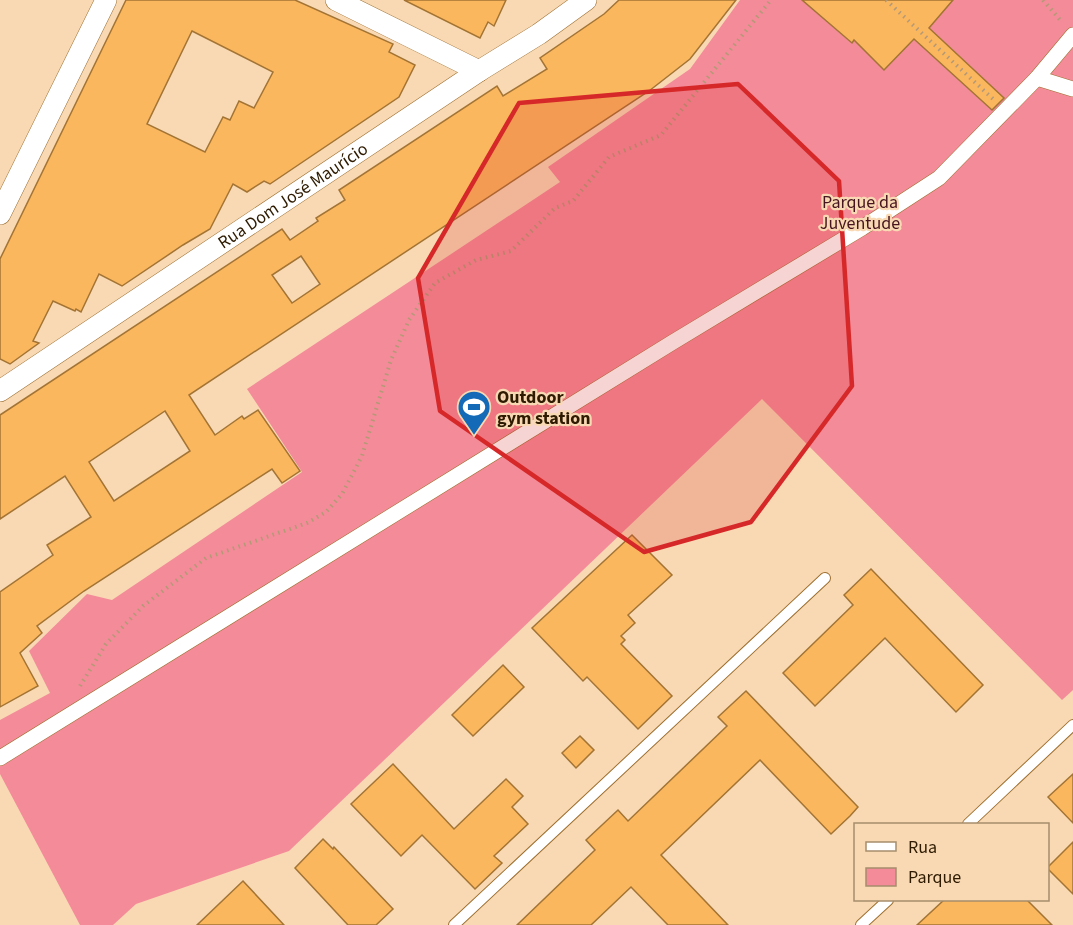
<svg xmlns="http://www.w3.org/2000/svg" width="1073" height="925" viewBox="0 0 1073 925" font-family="'Source Sans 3',sans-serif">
	<rect width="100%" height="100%" fill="#f8d9b4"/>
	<!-- green -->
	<polygon fill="#f48b99" points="740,0 1073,0 1073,690 1062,700 762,399 289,851 136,904 113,925 80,925 0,774 0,720 50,693 29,651 87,594 112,600 302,472 247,389 560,182 548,167 690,69"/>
	<!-- building -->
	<g fill="#fbb75e" stroke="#a37434" stroke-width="1.5" fill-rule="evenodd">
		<path d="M126 0H295L393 44 389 52 415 65 399 97 270 184 264 181 247 192 233 184 210 229 183 245 122 286 99 274 81 312 76 309 75 311 53 301 33 341 39 343 10 364 0 359V259ZM192 31 273 72 254 108 239 101 230 120 223 117 205 152 147 124Z"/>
		<polygon points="404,0 506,0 494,26 488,22 480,38"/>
		<path d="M619 0H736L690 59 649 91 189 395 215 435 242 416 244 419 258 410 300 471 282 483 272 469 84 591 37 626 42 633 20 653 38 686 0 707V592L53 555 47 545 91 517 65 476 0 519V415L282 229 290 240 318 221 316 218 345 200 339 190 497 86 503 96 547 69 540 58 604 14ZM301 256 320 284 292 303 272 275ZM165 411 190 451 114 501 89 462Z"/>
		<polygon points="802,0 953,0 929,28 1004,98 992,110 914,39 884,70 854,40 852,43"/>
		<polygon points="632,535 672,575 628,615 635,623 621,636 625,640 621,644 672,696 638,729 587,677 583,681 532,628"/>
		<polygon points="871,569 983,685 956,712 885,638 815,706 783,673 853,605 844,595"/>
		<polygon points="503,665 524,687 473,736 452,715"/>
		<polygon points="746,691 858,807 850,816 831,834 760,760 661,855 728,925 668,925 631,887 591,925 517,925 595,850 586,840 618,810 628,821 727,726 718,717"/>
		<polygon points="580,736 594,750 576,768 562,753"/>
		<polygon points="393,764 454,829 506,779 523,796 512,807 528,824 494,856 502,863 475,889 422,835 401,856 351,804"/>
		<polygon points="1073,774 1073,823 1048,797"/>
		<polygon points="323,839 333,849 334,847 393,909 376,925 348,925 295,868"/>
		<polygon points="1073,842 1073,894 1047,868"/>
		<polygon points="243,881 284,925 197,925"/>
		<polygon points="944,900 1027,900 1052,925 917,925"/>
	</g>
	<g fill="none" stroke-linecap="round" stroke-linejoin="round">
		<!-- service casing -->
		<g stroke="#9e6f2f" stroke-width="12">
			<g id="service">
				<polyline points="968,824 1073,725"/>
				<polyline points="454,925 825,578"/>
				<polyline points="861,925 888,900"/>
			</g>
		</g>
		<!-- pedestrian casing -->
		<g stroke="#9e6f2f" stroke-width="16">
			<g id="pedestrian">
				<polyline points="1037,78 1073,89"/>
				<polyline points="0,758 673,342 862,228 939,178 1037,78 1073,35"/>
			</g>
		</g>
		<!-- minor casing -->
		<g stroke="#9e6f2f" stroke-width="22">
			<g id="minor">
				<polyline points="336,0 479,71"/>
				<polyline points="0,214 106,0"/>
				<path id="s1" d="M0 391 479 71 539 34 586 0"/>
			</g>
		</g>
		<!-- path -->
		<g stroke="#b49977" stroke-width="4" stroke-dasharray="1.5 4.5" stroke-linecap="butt">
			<polyline points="886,0 993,99"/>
			<polyline points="1043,0 1061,21"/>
			<polyline points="80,686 106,644 143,606 206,558 307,523 326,512 342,494 362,456 391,360 409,320 435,283 476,260 511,251 555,208 573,201 609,157 661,135 771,0"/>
		</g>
		<!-- service -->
		<use href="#service" stroke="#fff" stroke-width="10"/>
		<!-- pedestrian -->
		<use href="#pedestrian" stroke="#fff" stroke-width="15"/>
		<!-- minor -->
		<use href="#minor" stroke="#fff" stroke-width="21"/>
	</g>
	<!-- marked area -->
	<path fill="#d62828" fill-opacity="0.2" stroke="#d62828" stroke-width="4.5" stroke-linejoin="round" d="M738 84 839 181 852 386 751 522 644 552 440 411 418 278 519 103Z"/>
	<!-- icons -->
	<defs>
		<g id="stadium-pin" transform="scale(1.725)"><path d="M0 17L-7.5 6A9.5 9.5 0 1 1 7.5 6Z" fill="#146ab7" stroke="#f8d9b4"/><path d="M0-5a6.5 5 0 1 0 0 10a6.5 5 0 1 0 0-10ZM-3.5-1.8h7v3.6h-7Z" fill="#fff"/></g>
	</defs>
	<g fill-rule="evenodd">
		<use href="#stadium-pin" x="474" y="407"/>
	</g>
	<g text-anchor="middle" stroke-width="4.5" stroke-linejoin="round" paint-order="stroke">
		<!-- street labels -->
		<g font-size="18" fill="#2e1b01" stroke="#f8d9b4">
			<text dy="6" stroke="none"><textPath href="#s1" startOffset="352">Rua Dom José Maurício</textPath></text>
		</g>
		<!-- park labels -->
		<g font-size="18" fill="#47151f" stroke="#f8d9b4">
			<text x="860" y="208">Parque da<tspan x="860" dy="21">Juventude</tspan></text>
		</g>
		<!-- poi labels -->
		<g font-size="18" font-weight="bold" fill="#2e1b01" stroke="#f8d9b4" text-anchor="start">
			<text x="497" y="403">Outdoor<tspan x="497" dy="21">gym station</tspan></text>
		</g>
	</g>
	<!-- legend -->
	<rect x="854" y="823" width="195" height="78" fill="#f8d9b4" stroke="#a78d6c" stroke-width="1.5"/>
	<rect x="866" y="842" width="30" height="9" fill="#ffffff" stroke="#a78d6c" stroke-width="1.5"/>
	<text x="908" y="853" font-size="18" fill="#2e1b01">Rua</text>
	<rect x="866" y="868" width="30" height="18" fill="#f48b99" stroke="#a78d6c" stroke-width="1.5"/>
	<text x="908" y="883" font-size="18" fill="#2e1b01">Parque</text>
</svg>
